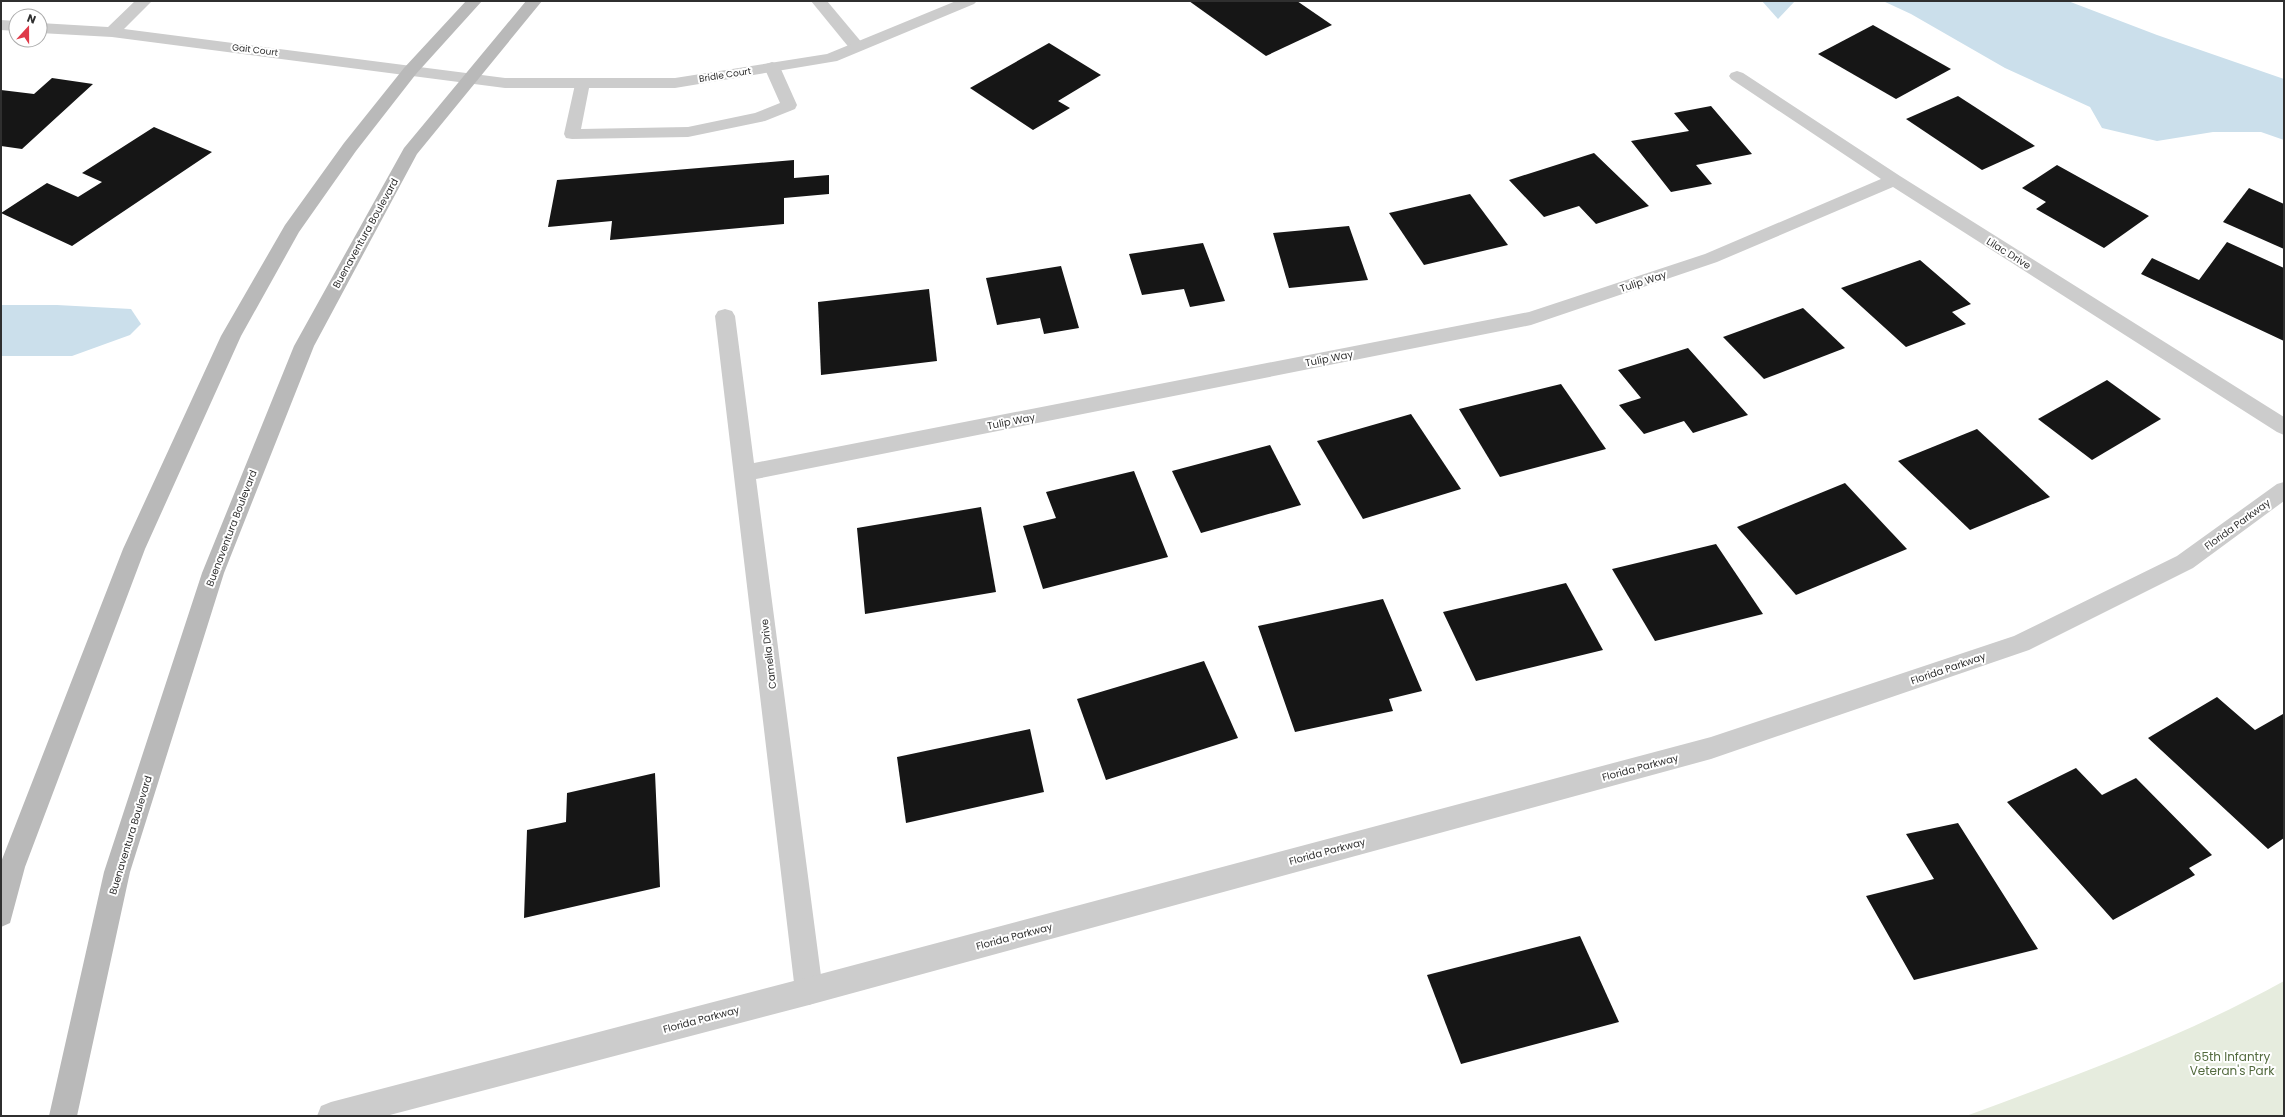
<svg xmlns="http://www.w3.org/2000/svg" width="2285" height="1117" viewBox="0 0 2285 1117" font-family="Poppins,sans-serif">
	<rect width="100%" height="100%" fill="#fff"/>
	<!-- green -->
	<path fill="#e6ecde" d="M2284 981V1116H1966C2074 1076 2183 1037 2284 981Z"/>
	<!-- water -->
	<g fill="#cbdfeb">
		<polygon points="1762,1 1795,1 1778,19"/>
		<polygon points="1883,1 2068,1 2157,35 2284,79 2284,140 2261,132 2213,132 2157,141 2102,128 2090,107 2005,68 1911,14"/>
		<polygon points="1,305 57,305 131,309 141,324 130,335 72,356 1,356"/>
	</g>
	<!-- building -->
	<g fill="#161616">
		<polygon points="1189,1 1297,1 1332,25 1266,56"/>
		<polygon points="1873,25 1951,69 1896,99 1818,54"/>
		<polygon points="1049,43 1101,75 1058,101 1070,108 1033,130 970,88"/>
		<polygon points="52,78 93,84 22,149 1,146 1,90 34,94"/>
		<polygon points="1958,96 2035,146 1982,170 1906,119"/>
		<polygon points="1711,106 1752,154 1696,165 1712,184 1671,192 1631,141 1689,131 1674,113"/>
		<polygon points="154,127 212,152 72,246 1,213 47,183 78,197 102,182 82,173"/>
		<polygon points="1594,153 1649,206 1596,224 1579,206 1544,217 1509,180"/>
		<polygon points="794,160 794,178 829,175 829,194 784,198 784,224 610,240 612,221 548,227 557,180"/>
		<polygon points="2057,165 2149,216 2104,248 2036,209 2046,202 2022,188"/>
		<polygon points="2249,188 2284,204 2284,249 2223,222"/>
		<polygon points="1470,194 1508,245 1424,265 1389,213"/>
		<polygon points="1349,226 1368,280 1289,288 1273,233"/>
		<polygon points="2227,242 2284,268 2284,341 2141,274 2152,258 2199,280"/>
		<polygon points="1203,243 1225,301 1190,307 1184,289 1142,295 1129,254"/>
		<polygon points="1920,260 1971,304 1952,312 1966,324 1906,347 1841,288"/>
		<polygon points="1061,266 1079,328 1044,334 1040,318 997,325 986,278"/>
		<polygon points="929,289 937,361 821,375 818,302"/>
		<polygon points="1803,308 1845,348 1764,379 1723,337"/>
		<polygon points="1688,348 1748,415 1693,433 1684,421 1644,434 1619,405 1641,398 1618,370"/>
		<polygon points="2107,380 2161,419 2092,460 2038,419"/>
		<polygon points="1561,384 1606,449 1500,477 1459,409"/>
		<polygon points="1411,414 1461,489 1363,519 1317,441"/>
		<polygon points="1977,429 2050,497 1970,530 1898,461"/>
		<polygon points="1270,445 1301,505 1201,533 1172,471"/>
		<polygon points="1134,471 1168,557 1043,589 1023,526 1056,518 1046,492"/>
		<polygon points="1845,483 1907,549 1796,595 1737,527"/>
		<polygon points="981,507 996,592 865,614 857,528"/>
		<polygon points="1716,544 1763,614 1655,641 1612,569"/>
		<polygon points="1566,583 1603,650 1476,681 1443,612"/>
		<polygon points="1383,599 1422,691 1389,699 1393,711 1295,732 1258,626"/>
		<polygon points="1204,661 1238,738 1106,780 1077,699"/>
		<polygon points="2217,697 2255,730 2283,714 2284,715 2284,838 2268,849 2148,738"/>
		<polygon points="1030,729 1044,792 906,823 897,757"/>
		<polygon points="2076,768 2102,795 2136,778 2212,855 2189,868 2195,875 2113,920 2007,802"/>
		<polygon points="655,773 660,887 524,918 527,830 566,822 567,793"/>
		<polygon points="1958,823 2038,949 1914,980 1866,896 1934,879 1906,834"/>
		<polygon points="1580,936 1619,1022 1461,1064 1427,975"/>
	</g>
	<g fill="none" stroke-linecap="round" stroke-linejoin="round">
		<!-- service -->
		<g fill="#ccc" fill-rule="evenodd">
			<polygon points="811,1 827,1 863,44 865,47 863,50 851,50"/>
			<polygon points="772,62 778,64 780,67 797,105 795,109 765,121 688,137 572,139 566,138 564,134 576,80 588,80 590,83 581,129 688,127 755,113 780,103 764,67 766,64"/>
		</g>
		<!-- minor -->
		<g fill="#ccc" fill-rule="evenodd">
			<polygon points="135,1 152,1 124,29 505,78 675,78 827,54 956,1 977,1 974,4 837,61 675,88 505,88 112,37 40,33 40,23 108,27"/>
			<polygon points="1,20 16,21 16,31 1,30"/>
			<polygon points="1737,71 1743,73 1900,176 2284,417 2284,435 2277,432 1893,187 1717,262 1531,325 756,479 823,991 819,1001 809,1005 799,1001 795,991 715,316 718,311 725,309 732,311 735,316 754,463 1529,312 1705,254 1881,179 1731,79 1729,76 1731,73"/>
		</g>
		<!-- tertiary -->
		<polygon fill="#ccc" fill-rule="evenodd" points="2284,482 2284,501 2193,568 2029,650 1711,759 809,1005 386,1116 317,1116 321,1106 331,1102 809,977 1711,737 2014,636 2177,556 2277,484"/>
		<!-- secondary -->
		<g fill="#b9b9b9" fill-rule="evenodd">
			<polygon points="466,1 482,1 416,74 356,151 299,232 241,336 145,549 25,867 10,923 1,927 1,862 123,549 221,336 285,225 344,143 404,68"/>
			<polygon points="526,1 542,1 417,154 314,346 224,573 130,872 77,1116 49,1116 104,872 202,573 294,346 404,148"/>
		</g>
	</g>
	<g text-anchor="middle" stroke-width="4" stroke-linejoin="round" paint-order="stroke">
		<!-- far-street labels -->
		<g font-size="9" fill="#2f2f2f" stroke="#fff">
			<text transform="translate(255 50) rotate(7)" y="3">Gait Court</text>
			<text transform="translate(725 75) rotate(-9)" y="3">Bridle Court</text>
		</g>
		<!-- street labels -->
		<g font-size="10" fill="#2f2f2f" stroke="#fff">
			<text transform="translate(365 233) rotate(-61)" y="4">Buenaventura Boulevard</text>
			<text transform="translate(2009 253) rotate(32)" y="4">Lilac Drive</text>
			<text transform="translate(1643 281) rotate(-18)" y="4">Tulip Way</text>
			<text transform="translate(1329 358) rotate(-11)" y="4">Tulip Way</text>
			<text transform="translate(1011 421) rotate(-11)" y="4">Tulip Way</text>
			<text transform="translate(2237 524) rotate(-36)" y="4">Florida Parkway</text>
			<text transform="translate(231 528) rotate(-69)" y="4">Buenaventura Boulevard</text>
			<text transform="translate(768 654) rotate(-97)" y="4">Camelia Drive</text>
			<text transform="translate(1948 668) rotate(-19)" y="4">Florida Parkway</text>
			<text transform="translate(1640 767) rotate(-15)" y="4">Florida Parkway</text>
			<text transform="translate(130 835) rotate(-73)" y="4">Buenaventura Boulevard</text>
			<text transform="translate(1327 851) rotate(-15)" y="4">Florida Parkway</text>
			<text transform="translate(1014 936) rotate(-15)" y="4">Florida Parkway</text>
			<text transform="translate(701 1019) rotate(-15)" y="4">Florida Parkway</text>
		</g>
		<!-- near-park labels -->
		<g font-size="12" fill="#536a3e" stroke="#fff">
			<text x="2232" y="1061">65th Infantry<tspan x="2232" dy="14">Veteran's Park</tspan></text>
		</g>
	</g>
	<!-- border -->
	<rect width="2285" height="1117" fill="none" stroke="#2f2f2f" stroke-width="4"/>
	<!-- north arrow -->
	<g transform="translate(28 28) rotate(21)"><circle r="19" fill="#ffffff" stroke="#acacac"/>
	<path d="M0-3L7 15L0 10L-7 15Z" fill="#df3949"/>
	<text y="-6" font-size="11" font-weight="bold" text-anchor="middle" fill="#2f2f2f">N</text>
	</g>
</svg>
